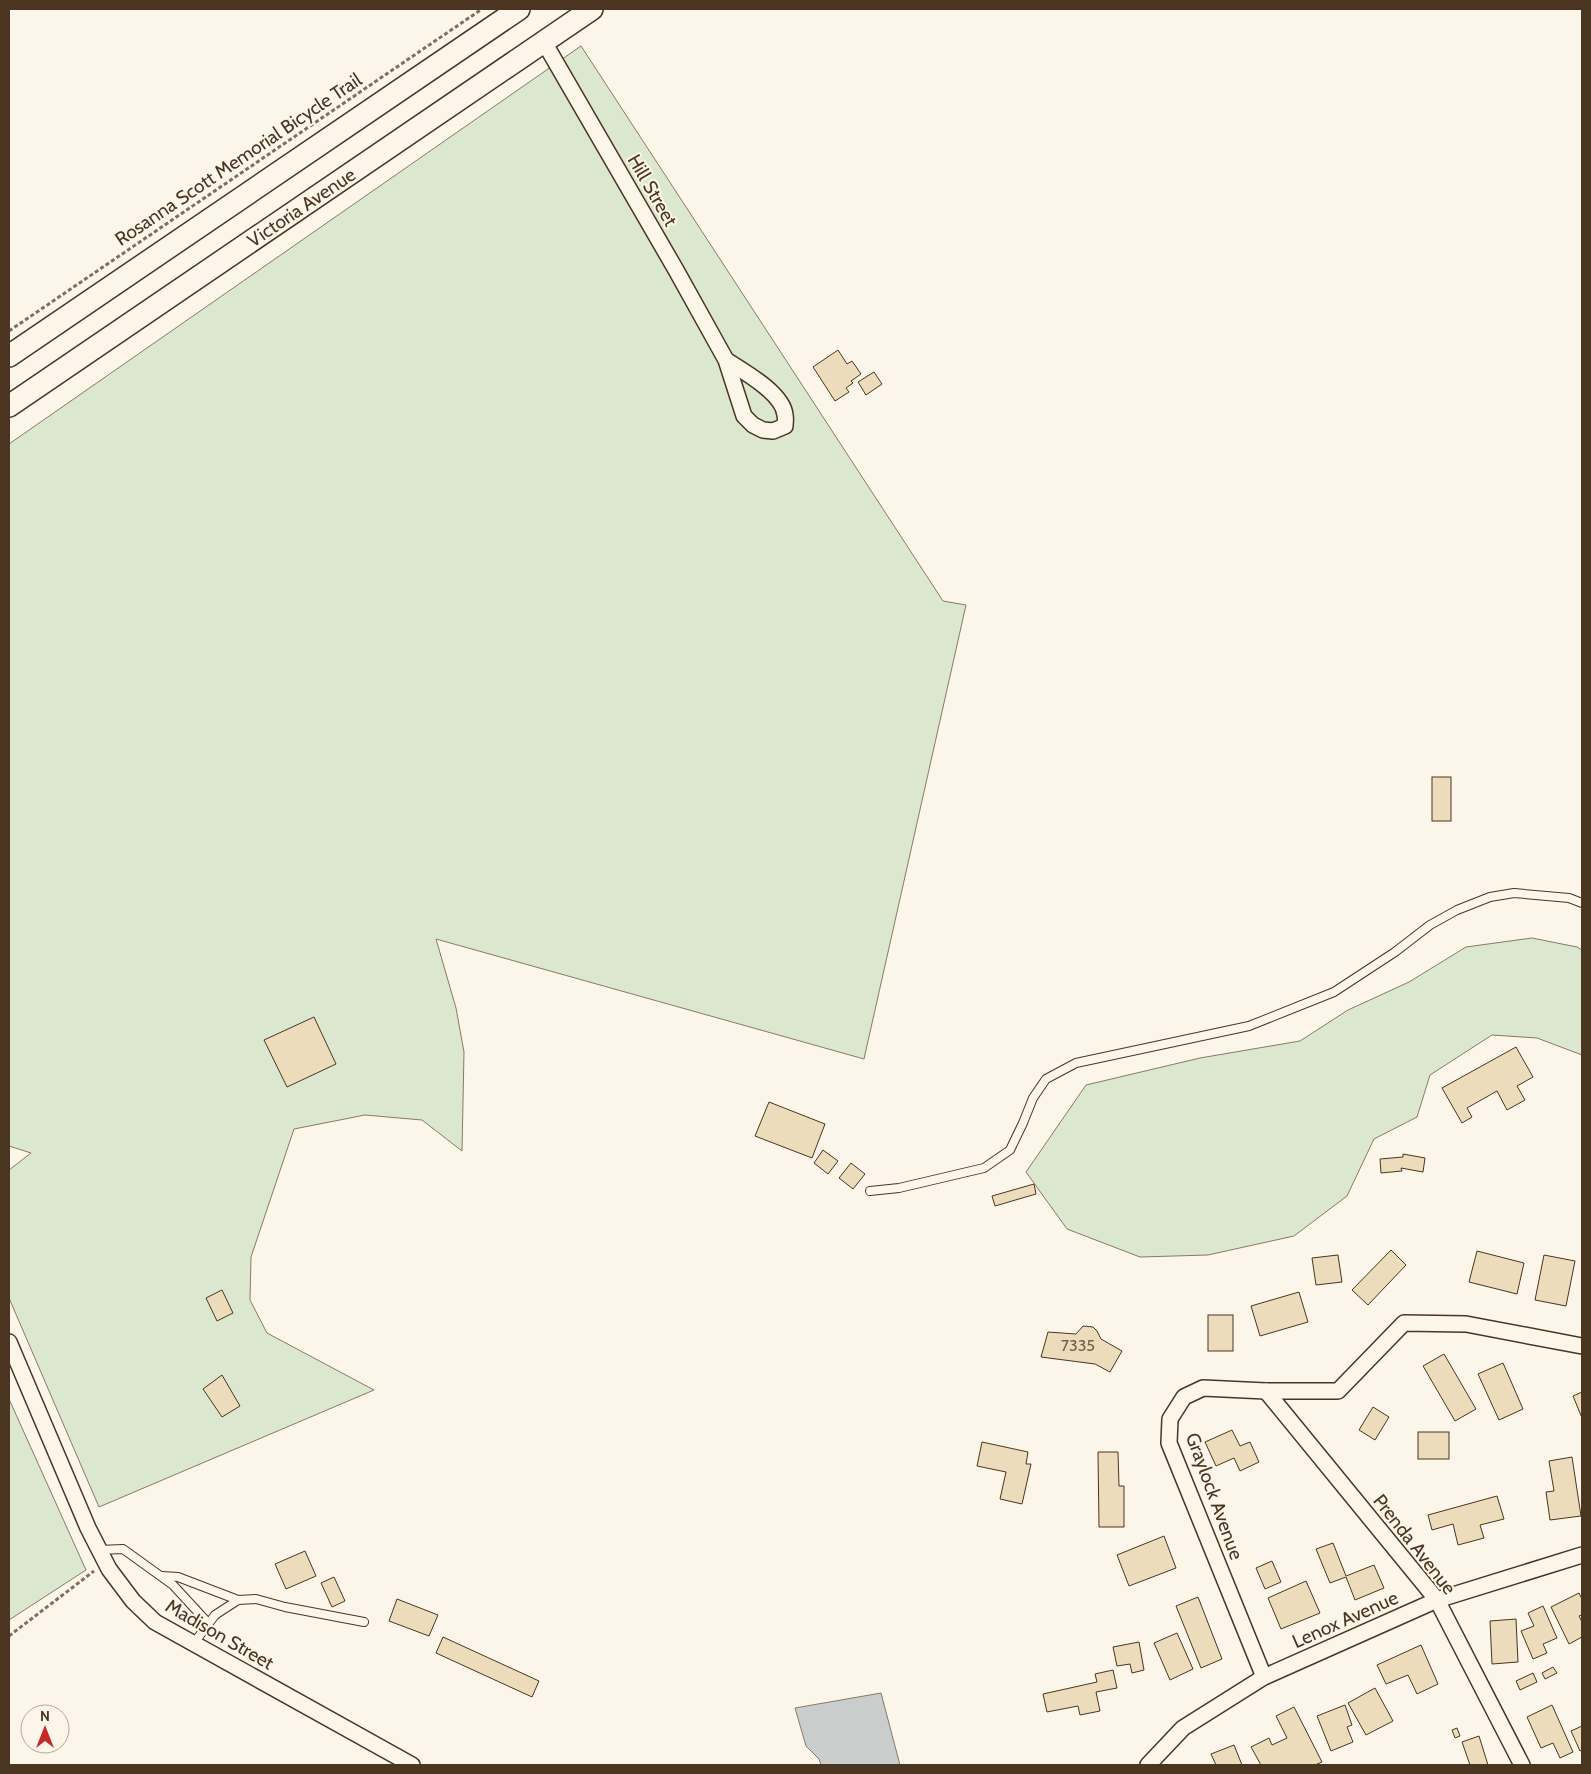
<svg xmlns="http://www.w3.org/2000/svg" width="1591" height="1774" viewBox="0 0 1591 1774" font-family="Cabin,sans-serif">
	<rect width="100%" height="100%" fill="#fbf6e9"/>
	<!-- green -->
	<g fill="#dce7d0" stroke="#887966">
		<polygon points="581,46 943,601 966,605 864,1059 436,939 456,1008 464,1052 462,1151 422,1120 365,1115 294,1129 251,1257 250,1300 267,1333 374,1390 99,1507 9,1298 9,1170 31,1153 9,1146 9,444"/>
		<polygon points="1532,938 1577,947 1582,950 1582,1055 1537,1038 1492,1035 1430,1075 1417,1117 1374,1139 1347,1196 1294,1236 1208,1255 1140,1257 1067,1229 1026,1172 1086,1085 1200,1058 1300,1041 1348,1010 1409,982 1466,947"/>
		<polygon points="9,1399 86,1570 9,1620"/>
	</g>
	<!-- water -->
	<polygon fill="#c9cecd" stroke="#887966" points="881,1693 900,1765 821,1765 819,1759 806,1746 795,1708"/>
	<!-- building -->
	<g fill="#ecdcbc" stroke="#4a3520">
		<polygon points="838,350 847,364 852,361 861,374 851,381 853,383 846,388 849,392 835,401 813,367"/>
		<polygon points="874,372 882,384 866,395 858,382"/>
		<rect x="1432" y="777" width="19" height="44"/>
		<polygon points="314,1017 336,1064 287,1087 264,1040"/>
		<polygon points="1516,1047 1533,1077 1517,1086 1525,1100 1507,1110 1497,1091 1467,1108 1472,1117 1462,1123 1442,1088"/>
		<polygon points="769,1102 825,1124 812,1158 755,1136"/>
		<polygon points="823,1150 838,1161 828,1174 814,1163"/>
		<polygon points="1403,1154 1425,1158 1423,1172 1401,1168 1402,1171 1381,1173 1380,1159 1403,1157"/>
		<polygon points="851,1163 865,1174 853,1189 839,1178"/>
		<polygon points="1034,1184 1036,1194 995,1206 992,1196"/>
		<polygon points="1391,1250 1406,1265 1368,1305 1352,1290"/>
		<polygon points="1477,1251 1524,1263 1517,1294 1469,1282"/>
		<polygon points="1338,1255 1342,1282 1316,1285 1312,1258"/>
		<polygon points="1544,1255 1575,1261 1566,1306 1535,1300"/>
		<polygon points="222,1290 233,1313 217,1321 206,1298"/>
		<polygon points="1299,1292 1308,1322 1260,1336 1251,1306"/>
		<rect x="1208" y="1315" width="25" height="36"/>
		<polygon points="1083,1326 1093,1327 1097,1331 1101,1339 1122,1351 1110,1372 1095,1364 1041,1357 1048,1332 1076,1334"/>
		<polygon points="1444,1354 1476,1409 1455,1421 1423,1366"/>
		<polygon points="1503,1363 1523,1409 1499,1420 1478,1374"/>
		<polygon points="222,1375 240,1406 222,1417 203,1389"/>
		<polygon points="1582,1392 1582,1418 1573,1396"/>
		<polygon points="1373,1407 1389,1417 1375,1440 1359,1430"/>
		<polygon points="1232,1430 1240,1446 1250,1442 1259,1462 1240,1471 1234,1458 1216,1466 1205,1442"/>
		<rect x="1418" y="1432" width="31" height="27"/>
		<polygon points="982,1442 1028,1452 1026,1464 1031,1464 1022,1504 1000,1499 1006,1472 977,1466"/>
		<polygon points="1098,1452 1118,1452 1119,1486 1124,1486 1124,1527 1099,1527"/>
		<polygon points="1572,1457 1581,1516 1550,1520 1546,1492 1554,1491 1549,1461"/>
		<polygon points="1497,1496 1504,1519 1480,1525 1484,1538 1458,1545 1453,1524 1432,1530 1428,1515"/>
		<polygon points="1164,1536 1176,1568 1129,1586 1117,1555"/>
		<polygon points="1333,1543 1346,1576 1374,1565 1384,1588 1355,1600 1346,1577 1330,1583 1316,1549"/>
		<polygon points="305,1551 316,1576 286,1589 275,1564"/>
		<polygon points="1272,1561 1281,1582 1265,1589 1256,1568"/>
		<polygon points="334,1577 345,1601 332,1607 321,1583"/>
		<polygon points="1306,1581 1320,1613 1281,1629 1268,1598"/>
		<polygon points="1579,1593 1582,1599 1582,1615 1579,1616 1582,1622 1582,1637 1569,1644 1551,1607"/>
		<polygon points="1198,1597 1222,1659 1201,1668 1176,1606"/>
		<polygon points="397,1599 438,1615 429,1636 389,1621"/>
		<polygon points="1543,1606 1557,1638 1543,1644 1547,1653 1533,1659 1521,1631 1534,1626 1528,1613"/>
		<polygon points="1516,1619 1518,1662 1492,1664 1490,1621"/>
		<polygon points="1177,1633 1193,1669 1170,1680 1154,1643"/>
		<polygon points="443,1637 539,1681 532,1697 436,1653"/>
		<polygon points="1139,1642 1144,1670 1132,1673 1130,1664 1117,1666 1113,1647"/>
		<polygon points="1421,1645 1438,1684 1417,1694 1408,1675 1386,1684 1377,1665"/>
		<polygon points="1553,1667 1557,1673 1545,1679 1542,1673"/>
		<polygon points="1113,1670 1117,1688 1096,1692 1100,1711 1080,1715 1078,1706 1047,1712 1043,1694 1097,1682 1095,1674"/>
		<polygon points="1533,1673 1537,1682 1520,1690 1516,1681"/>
		<polygon points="1375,1688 1393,1721 1366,1735 1348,1703"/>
		<polygon points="1345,1705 1352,1725 1347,1727 1353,1742 1331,1751 1317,1716"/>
		<polygon points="1552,1705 1573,1752 1560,1758 1553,1743 1541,1748 1527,1717"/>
		<polygon points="1294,1707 1322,1762 1315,1765 1261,1765 1251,1747 1269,1738 1272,1745 1287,1738 1276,1716"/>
		<polygon points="1582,1726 1582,1750 1580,1751 1571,1731"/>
		<polygon points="1457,1728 1460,1736 1455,1738 1452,1730"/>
		<polygon points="1479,1736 1488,1765 1470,1765 1462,1742"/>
		<polygon points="1234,1745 1242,1765 1216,1765 1211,1754"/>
	</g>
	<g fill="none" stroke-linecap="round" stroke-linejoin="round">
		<!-- lane casing -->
		<g stroke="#4a3520" stroke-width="10">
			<g id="lane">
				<polyline points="870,1191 899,1188 984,1168 1010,1150 1023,1123 1033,1098 1046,1079 1076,1063 1249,1026 1334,992 1395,952 1430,925 1457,910 1490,897 1514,893 1569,898 1582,903"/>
				<polyline points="99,1550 123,1549 173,1585 208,1623"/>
				<polyline points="162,1576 178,1577 238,1600"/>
				<polyline points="194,1643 215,1615 238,1600 256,1599 285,1607 364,1622"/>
			</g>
		</g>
		<!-- street casing -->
		<g stroke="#4a3520" stroke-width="18">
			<g id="street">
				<path d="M544 42 676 270 726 360 744 416 753 425 763 430 773 431 785 426C785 423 786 418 785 415 783 393 743 371 726 360"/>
				<polyline points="9,1342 88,1528 109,1569 133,1601 155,1622 412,1765"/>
				<polyline points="1266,1391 1437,1600 1522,1765"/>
				<polyline points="1264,1677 1169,1443 1170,1419 1184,1397 1203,1388 1266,1391 1338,1391 1404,1323 1466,1324 1582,1346"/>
				<polyline points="1148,1765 1183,1728 1264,1677 1437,1600 1582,1555"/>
			</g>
		</g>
		<!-- secondary casing -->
		<g stroke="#4a3520" stroke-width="24">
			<g id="secondary">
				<polyline points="9,356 519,9"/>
				<polyline points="9,406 592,9"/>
			</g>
		</g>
		<!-- path -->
		<g stroke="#7f6f5c" stroke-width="3" stroke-dasharray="4 2.5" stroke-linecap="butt">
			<polyline points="9,331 482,9"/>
			<polyline points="9,1636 94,1571"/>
		</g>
		<!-- lane -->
		<use href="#lane" stroke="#fbf6e9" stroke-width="8"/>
		<!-- street -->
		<use href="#street" stroke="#fbf6e9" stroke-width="15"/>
		<!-- secondary -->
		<use href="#secondary" stroke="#fbf6e9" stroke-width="21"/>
	</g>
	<g text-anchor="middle" stroke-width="4" stroke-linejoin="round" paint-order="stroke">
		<!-- number labels -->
		<g font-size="16" fill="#725f47">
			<text x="1078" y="1351">7335</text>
		</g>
		<!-- street labels -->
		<g font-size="19" fill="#4a3520" stroke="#fbf6e9">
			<text transform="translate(238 159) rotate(-34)" y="7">Rosanna Scott Memorial Bicycle Trail</text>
			<text transform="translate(653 190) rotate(60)" y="7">Hill Street</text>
			<text transform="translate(301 207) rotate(-34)" y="7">Victoria Avenue</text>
			<text transform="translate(1215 1496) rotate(70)" y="7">Graylock Avenue</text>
			<text transform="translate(1415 1544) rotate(52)" y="7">Prenda Avenue</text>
			<text transform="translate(1345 1619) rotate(-24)" y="7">Lenox Avenue</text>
			<text transform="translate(220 1634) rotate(30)" y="7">Madison Street</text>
		</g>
	</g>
	<!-- border -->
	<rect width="1591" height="1774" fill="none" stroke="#4a3520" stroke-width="20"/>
	<!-- north arrow -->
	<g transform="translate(45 1729)"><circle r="24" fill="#fbf6e9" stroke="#b4a999"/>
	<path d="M0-4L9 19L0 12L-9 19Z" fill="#c62828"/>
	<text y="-8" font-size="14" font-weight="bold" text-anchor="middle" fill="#4a3520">N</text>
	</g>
</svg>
